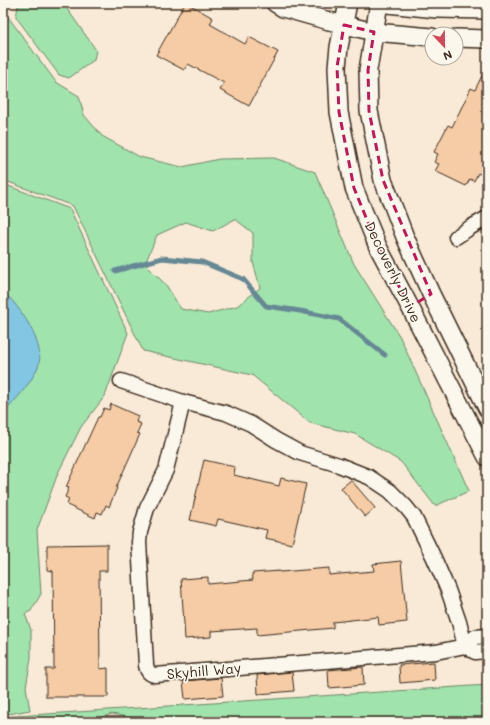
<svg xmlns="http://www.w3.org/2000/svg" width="490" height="725" viewBox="0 0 490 725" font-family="Mali,sans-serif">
	<rect width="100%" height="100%" fill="#f9ead7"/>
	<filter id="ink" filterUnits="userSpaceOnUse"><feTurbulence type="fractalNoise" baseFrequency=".025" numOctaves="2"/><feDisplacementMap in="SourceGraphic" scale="8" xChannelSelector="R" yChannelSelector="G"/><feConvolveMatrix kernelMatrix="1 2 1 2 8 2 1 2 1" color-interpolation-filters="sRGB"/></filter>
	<g filter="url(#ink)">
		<!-- green -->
		<g fill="#a0e3ad" stroke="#6e8666" fill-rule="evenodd">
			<polygon points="23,3 63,3 96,50 94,60 69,78 59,75 16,17 18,6"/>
			<path d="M3 10 56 82 79 96 84 115 102 136 140 157 182 167 219 159 274 158 315 172 354 264 400 337 469 491 435 506 401 462 355 434 310 423 252 375 143 351 73 206 3 180ZM235 219 253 233V262L260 288 237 306 208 314 181 309 166 285 145 264 157 235 186 222 213 231Z"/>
			<polygon points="3,184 70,209 128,333 105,396 81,427 58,473 37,530 41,594 31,611 25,614 31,630 31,659 26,687 30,710 3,715"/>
			<polygon points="487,685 487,722 136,722 132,718 112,714 93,720 92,722 5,722 3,720 3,717 31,715"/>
		</g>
		<!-- water -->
		<path fill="#82c6e3" stroke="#668894" d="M3 292C19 304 47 346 38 367 30 385 16 399 3 414Z"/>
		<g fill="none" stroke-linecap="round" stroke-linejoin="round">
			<!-- stream -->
			<polyline stroke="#668894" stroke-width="5" points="115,271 162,258 202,262 243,279 266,306 300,311 339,319 385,355"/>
		</g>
		<!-- building -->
		<g fill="#f5cca5" stroke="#3b2a1e">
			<polygon points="185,3 187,3 213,18 210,24 245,44 249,37 278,52 249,106 220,90 224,83 188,64 184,70 156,55"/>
			<polygon points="487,65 487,165 482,175 478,173 474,181 470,179 466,186 435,171 439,164 434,162 438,154 434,152 448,125 452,127 471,88 475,90"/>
			<polygon points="111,404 138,416 136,422 141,424 137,433 140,434 116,488 117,488 109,507 106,505 102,514 97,512 95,518 67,505 69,499 65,497 69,488 66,487 98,417 100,417 104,408 109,410"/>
			<polygon points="204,460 235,467 234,475 279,486 281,478 306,484 292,544 265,538 267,530 218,519 216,526 190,520"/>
			<polygon points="351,480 375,508 365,517 341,488"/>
			<polygon points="107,544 107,571 99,571 100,669 108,668 108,697 46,697 46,669 54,669 53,571 47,570 47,545"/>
			<polygon points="401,561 407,622 379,625 378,617 333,622 333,628 257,635 257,628 211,631 211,637 185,639 181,579 208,577 208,584 253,580 252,573 280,571 280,572 329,568 329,575 374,571 373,564"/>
			<polygon points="434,662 435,680 400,683 399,665"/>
			<polygon points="363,667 364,685 329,688 328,670"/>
			<polygon points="292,672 294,691 258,694 257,675"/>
			<polygon points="221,678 223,696 185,699 183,681"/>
		</g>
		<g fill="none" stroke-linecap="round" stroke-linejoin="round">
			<!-- minor casing -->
			<g stroke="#3b2a1e" stroke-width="17">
				<g id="minor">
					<polyline points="456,237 471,227 487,218"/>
					<polyline points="121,381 183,402 226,413 251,424 276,440 300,453 339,465 369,477 390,491 406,507 414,517 434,558 448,590 459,622 465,646 475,652 487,651"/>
					<path d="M183 402 166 470 147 508 140 532 139 542 146 665C147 671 149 674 155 675L436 652 465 646 475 637 487 636"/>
				</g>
			</g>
			<!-- tertiary casing -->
			<g stroke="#3b2a1e" stroke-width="20">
				<g id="tertiary">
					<polyline points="275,3 283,8 329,21 374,32 432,37"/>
					<polyline points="348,3 339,47 337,67 339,112 354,188 378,247 410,307 487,457"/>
					<polyline points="377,3 437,9 487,10"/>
					<polyline points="379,3 368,70 369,111 383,180 405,237 431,294 487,408"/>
					<polyline points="456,38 487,39"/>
				</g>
			</g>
			<!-- minor -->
			<use href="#minor" stroke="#fbf7ec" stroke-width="14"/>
			<!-- tertiary -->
			<use href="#tertiary" stroke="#fbf7ec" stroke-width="17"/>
		</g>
	</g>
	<!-- marked area -->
	<path fill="none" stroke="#c2185b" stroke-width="3" stroke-dasharray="8 5" stroke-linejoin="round" d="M344 25 374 32 368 70 369 111 383 180 431 294 410 307 378 247 354 188 339 112 337 67Z"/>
	<g text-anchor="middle" stroke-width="3.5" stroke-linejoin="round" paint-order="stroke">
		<!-- street labels -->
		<g font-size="14" fill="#3b2a1e" stroke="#fbf7ec">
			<text transform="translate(393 272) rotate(64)" y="5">Decoverly Drive</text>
			<text transform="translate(204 671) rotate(-5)" y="5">Skyhill Way</text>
		</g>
	</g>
	<!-- margin -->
	<rect width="490" height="725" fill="none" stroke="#fbf7ec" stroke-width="16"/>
	<rect x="8" y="8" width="474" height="709" fill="none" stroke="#3b2a1e" stroke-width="1.5" filter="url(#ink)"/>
	<!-- north arrow -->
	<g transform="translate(444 46) rotate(158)"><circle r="19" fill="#fbf7ec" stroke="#aea59a"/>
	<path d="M0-3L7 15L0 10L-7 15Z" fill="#d1495b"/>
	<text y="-6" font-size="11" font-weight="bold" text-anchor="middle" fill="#3b2a1e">N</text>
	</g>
</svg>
